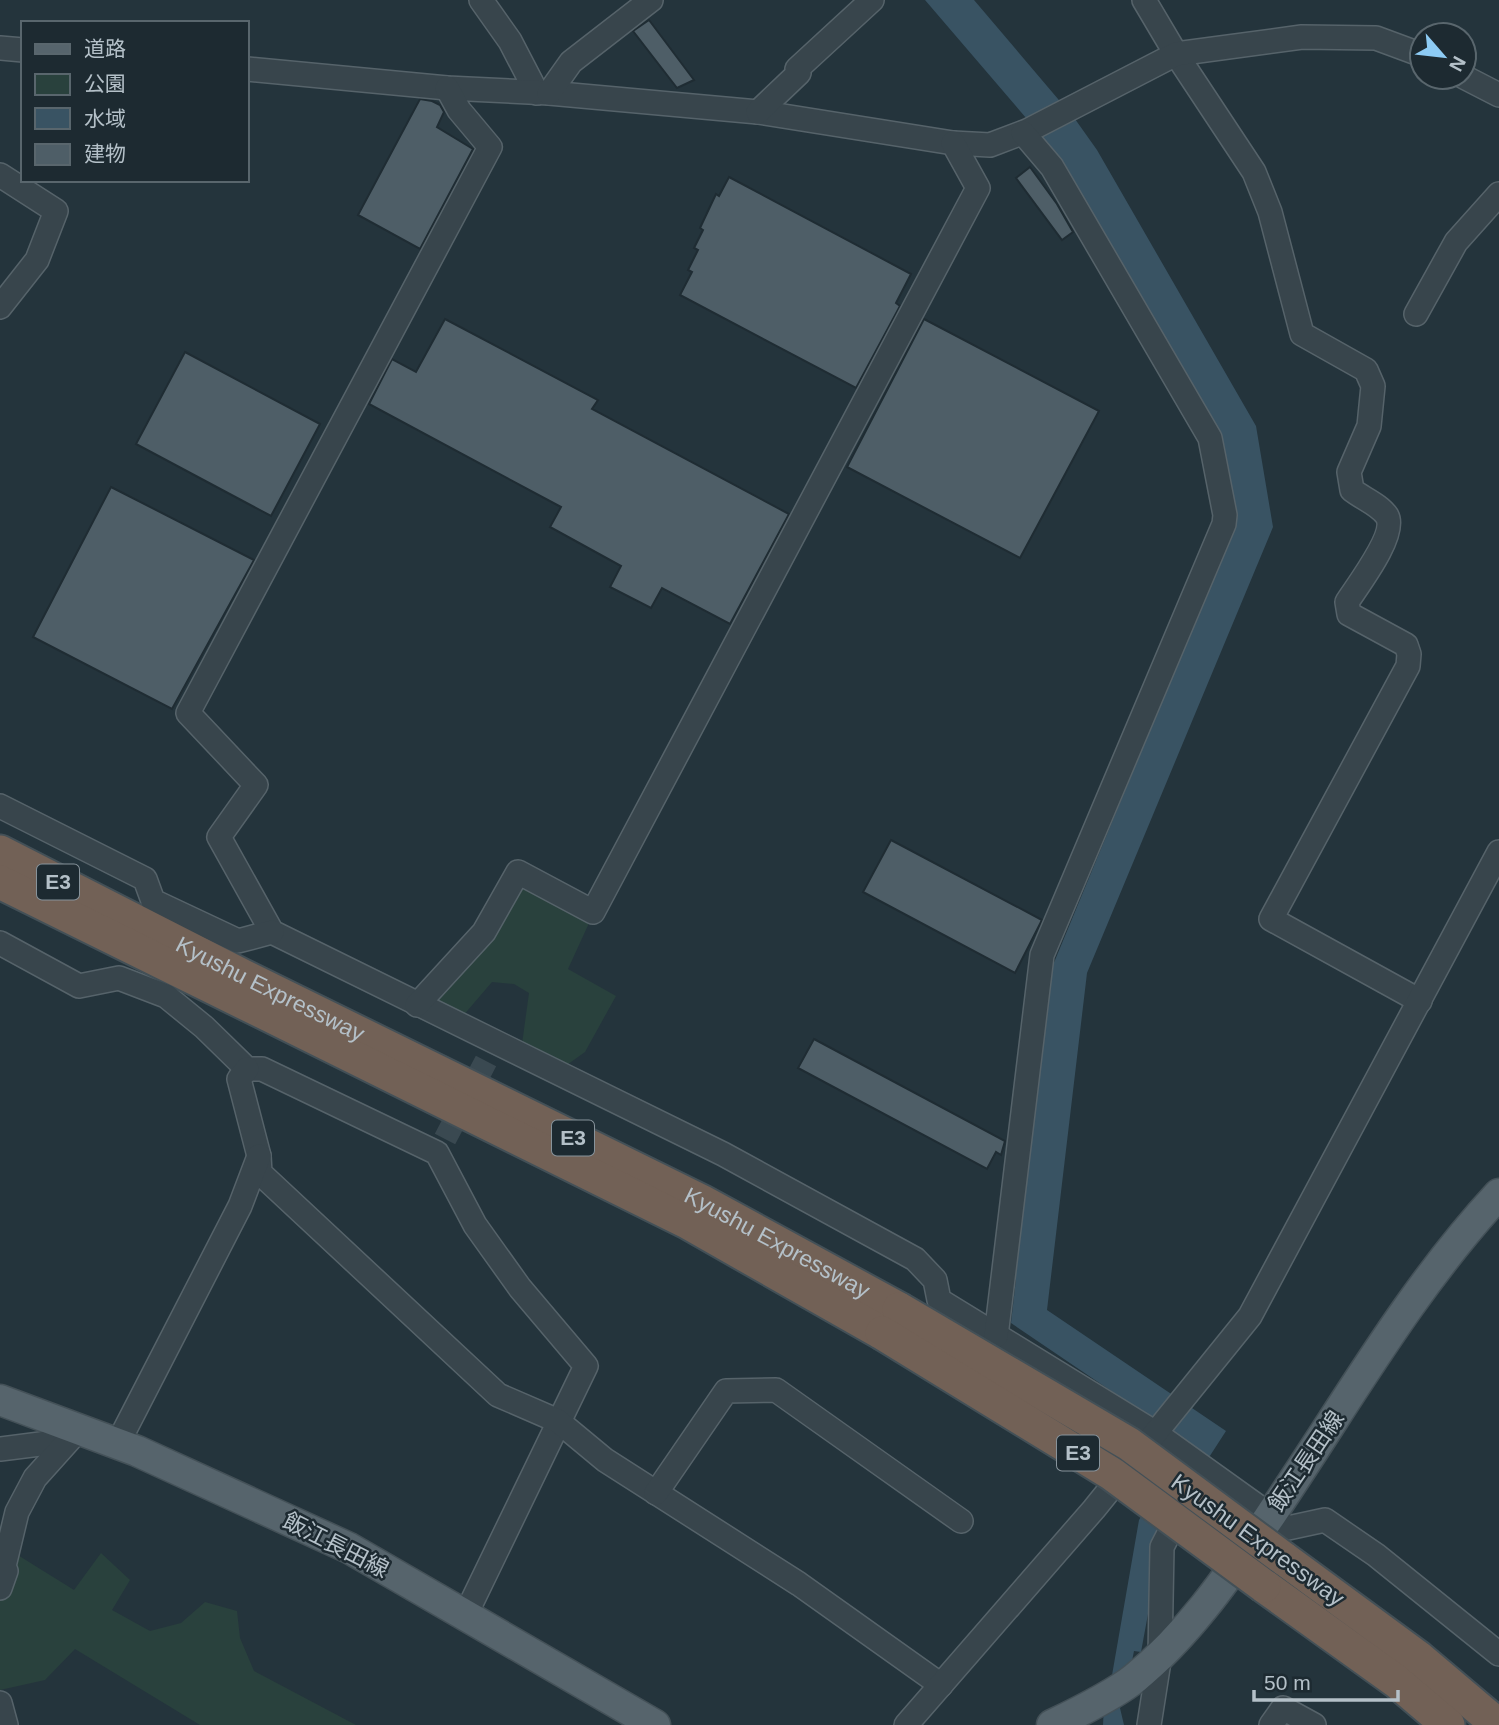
<svg xmlns="http://www.w3.org/2000/svg" width="1499" height="1725" viewBox="0 0 1499 1725" font-family="Helvetica,'Noto Sans JP',sans-serif">
	<rect width="100%" height="100%" fill="#24343c"/>
	<!-- green -->
	<g fill="#29413d">
		<polygon points="516,882 590,921 568,969 616,996 585,1052 564,1067 522,1044 529,993 514,984 492,982 462,1017 431,1003"/>
		<polygon points="0,1544 74,1590 101,1553 130,1580 112,1610 150,1631 181,1623 205,1602 237,1611 240,1638 254,1671 356,1725 200,1725 75,1649 45,1680 0,1690"/>
	</g>
	<!-- water -->
	<polygon fill="#395363" points="925,0 974,0 1075,119 1097,150 1256,426 1273,527 1087,973 1047,1310 1226,1431 1164,1527 1141,1652 1134,1651 1124,1701 1120,1708 1124,1725 1103,1725 1104,1705 1107,1704 1139,1520 1188,1443 1011,1323 1016,1279 1013,1278 1013,1273 1016,1272 1053,965 1236,522 1222,439 1063,161"/>
	<!-- building -->
	<g fill="#4e5e67" stroke="#1f2c33" stroke-width="2">
		<polygon points="649,20 694,80 677,88 633,31"/>
		<polygon points="420,99 432,101 440,105 444,112 437,127 473,149 420,249 358,215"/>
		<polygon points="1030,167 1057,204 1073,232 1062,240 1016,178"/>
		<polygon points="729,177 911,274 896,303 900,306 856,388 680,295 692,272 688,270 698,250 694,248 703,230 700,228 716,194 719,196"/>
		<polygon points="445,319 598,400 592,409 789,514 730,624 662,588 651,608 610,587 621,566 550,527 561,507 369,404 392,359 416,372"/>
		<polygon points="924,319 1099,411 1020,558 847,467"/>
		<polygon points="185,352 320,424 271,516 136,444"/>
		<polygon points="111,487 254,560 172,709 33,637"/>
		<polygon points="891,840 1042,920 1015,973 863,892"/>
		<polygon points="814,1039 1005,1141 1001,1155 996,1152 987,1169 798,1068"/>
	</g>
	<g fill="none" stroke-linecap="round" stroke-linejoin="round">
		<!-- minor-tunnel -->
		<polyline stroke="#3a4951" stroke-width="23" stroke-dasharray="23 11" stroke-linecap="butt" points="445,1139 486,1061"/>
		<!-- minor casing -->
		<g stroke="#56636a" stroke-width="26">
			<g id="minor">
				<polyline points="481,0 510,41 537,93"/>
				<path d="M1144 0 1176 54 1254 172 1270 212 1302 334 1366 370 1373 386 1369 426 1349 472 1352 490C1362 498 1380 505 1387 516 1397 534 1358 585 1347 602L1349 614 1406 645 1409 654 1408 666 1271 919 1420 1001"/>
				<polyline points="0,48 23,50"/>
				<polyline points="247,69 447,88 549,93 758,112 953,143 990,145 1027,131 1176,54 1302,37 1376,38 1422,55"/>
				<polyline points="1464,77 1499,95"/>
				<polyline points="447,88 459,110 490,147 188,713 256,785 219,837 272,932 723,1154 915,1259 935,1280 939,1300 1154,1432 1288,1528 1325,1520 1376,1555 1499,1654"/>
				<polyline points="549,93 571,62 651,0"/>
				<polyline points="758,112 799,73 797,69 872,0"/>
				<polyline points="0,175 56,211 37,260 0,307"/>
				<polyline points="1416,314 1456,242 1499,194"/>
				<polyline points="0,806 145,879 153,901 238,941 272,932"/>
				<polyline points="0,943 79,986 119,978 166,996 204,1027 247,1069 262,1069 437,1153 475,1225 520,1288 586,1366 465,1616"/>
				<polyline points="417,1005 484,932 518,872 593,912 978,188 953,143"/>
				<polyline points="247,1069 239,1079 259,1156 260,1173 498,1395 558,1421 605,1460 799,1584 941,1685"/>
				<polyline points="996,1336 1042,955 1224,524 1225,515 1210,438 1052,167 1023,133"/>
				<polyline points="118,1443 240,1206 259,1156"/>
				<polyline points="0,1449 48,1443 73,1432"/>
				<polyline points="656,1493 726,1391 776,1390 961,1521"/>
				<polyline points="0,1588 6,1571 4,1566 17,1512 35,1478 79,1429"/>
				<polyline points="0,1703 6,1725"/>
				<polyline points="906,1725 1094,1509 1250,1316 1499,852"/>
				<polyline points="1149,1725 1160,1655 1162,1547 1181,1510"/>
				<polyline points="1271,1725 1283,1708 1314,1725"/>
			</g>
		</g>
		<!-- major casing -->
		<g stroke="#445158" stroke-width="33">
			<g id="major">
				<polyline points="0,1400 137,1451 349,1548 655,1725"/>
				<path d="M1052 1725C1077 1713 1114 1695 1135 1678 1189 1634 1229 1575 1268 1519 1343 1409 1408 1292 1499 1194"/>
			</g>
		</g>
		<!-- highway casing -->
		<g stroke="#435057" stroke-width="37">
			<g id="highway">
				<path id="s1" d="M0 852 241 975 701 1201 899 1309"/>
				<polyline points="0,882 687,1222 882,1333"/>
				<polyline points="1283,1558 1419,1658 1498,1725"/>
				<polyline points="1264,1586 1396,1681 1448,1725"/>
			</g>
		</g>
		<!-- minor -->
		<use href="#minor" stroke="#38454c" stroke-width="23"/>
		<!-- major -->
		<use href="#major" stroke="#56646c" stroke-width="30"/>
		<!-- highway -->
		<use href="#highway" stroke="#726156" stroke-width="33"/>
		<!-- highway-bridge casing -->
		<g stroke="#435057" stroke-width="37" stroke-linecap="butt">
			<g id="highway-bridge">
				<polyline points="899,1309 1129,1444 1283,1558"/>
				<polyline points="882,1333 1112,1474 1264,1586"/>
			</g>
		</g>
		<!-- highway-bridge -->
		<use href="#highway-bridge" stroke="#726156" stroke-width="33"/>
	</g>
	<g text-anchor="middle" stroke-width="5" stroke-linejoin="round" paint-order="stroke">
		<!-- shield labels -->
		<g fill="#1d2a31" stroke="#87939b" stroke-width="2">
			<rect x="37" y="864.5" width="42" height="35" rx="5"/>
			<rect x="552" y="1120.5" width="42" height="35" rx="5"/>
			<rect x="1057" y="1435.5" width="42" height="35" rx="5"/>
		</g>
		<g font-size="21" font-weight="bold" fill="#b4c0c8">
			<text x="58" y="889">E3</text>
			<text x="573" y="1145">E3</text>
			<text x="1078" y="1460">E3</text>
		</g>
		<!-- street labels -->
		<g font-size="23" fill="#b4c0c8" stroke="#1d2a31">
			<text dy="8" stroke="none"><textPath href="#s1" startOffset="303">Kyushu Expressway</textPath></text>
			<text dy="8" stroke="none"><textPath href="#s1" startOffset="870">Kyushu Expressway</textPath></text>
			<text transform="translate(1306 1461) rotate(-56)" y="8">飯江長田線</text>
			<text transform="translate(1258 1540) rotate(36)" y="8">Kyushu Expressway</text>
			<text transform="translate(336 1545) rotate(27)" y="8">飯江長田線</text>
		</g>
	</g>
	<!-- legend -->
	<rect x="21" y="21" width="228" height="161" fill="#1d2a31" stroke="#59666d" stroke-width="2"/>
	<rect x="35" y="44" width="35" height="10" fill="#56646c" stroke="#59666d" stroke-width="2"/>
	<text x="84" y="56" font-size="21" fill="#b4c0c8">道路</text>
	<rect x="35" y="74" width="35" height="21" fill="#29413d" stroke="#59666d" stroke-width="2"/>
	<text x="84" y="91" font-size="21" fill="#b4c0c8">公園</text>
	<rect x="35" y="108" width="35" height="21" fill="#395363" stroke="#59666d" stroke-width="2"/>
	<text x="84" y="126" font-size="21" fill="#b4c0c8">水域</text>
	<rect x="35" y="144" width="35" height="21" fill="#4e5e67" stroke="#59666d" stroke-width="2"/>
	<text x="84" y="161" font-size="21" fill="#b4c0c8">建物</text>
	<!-- north arrow -->
	<g transform="translate(1443 56) rotate(118)"><circle r="33" fill="#1d2a31" stroke="#59666d" stroke-width="2"/>
	<path d="M0-5L12 26L0 18L-12 26Z" fill="#8dcbf4"/>
	<text y="-10" font-size="19" font-weight="bold" text-anchor="middle" fill="#b4c0c8">N</text>
	</g>
	<!-- scale -->
	<path d="M1254 1690v10h144v-10" fill="none" stroke="#b4c0c8" stroke-width="3.5"/>
	<text x="1264" y="1690" font-size="21" fill="#b4c0c8" stroke="#1d2a31" stroke-width="5" paint-order="stroke">50 m</text>
</svg>
